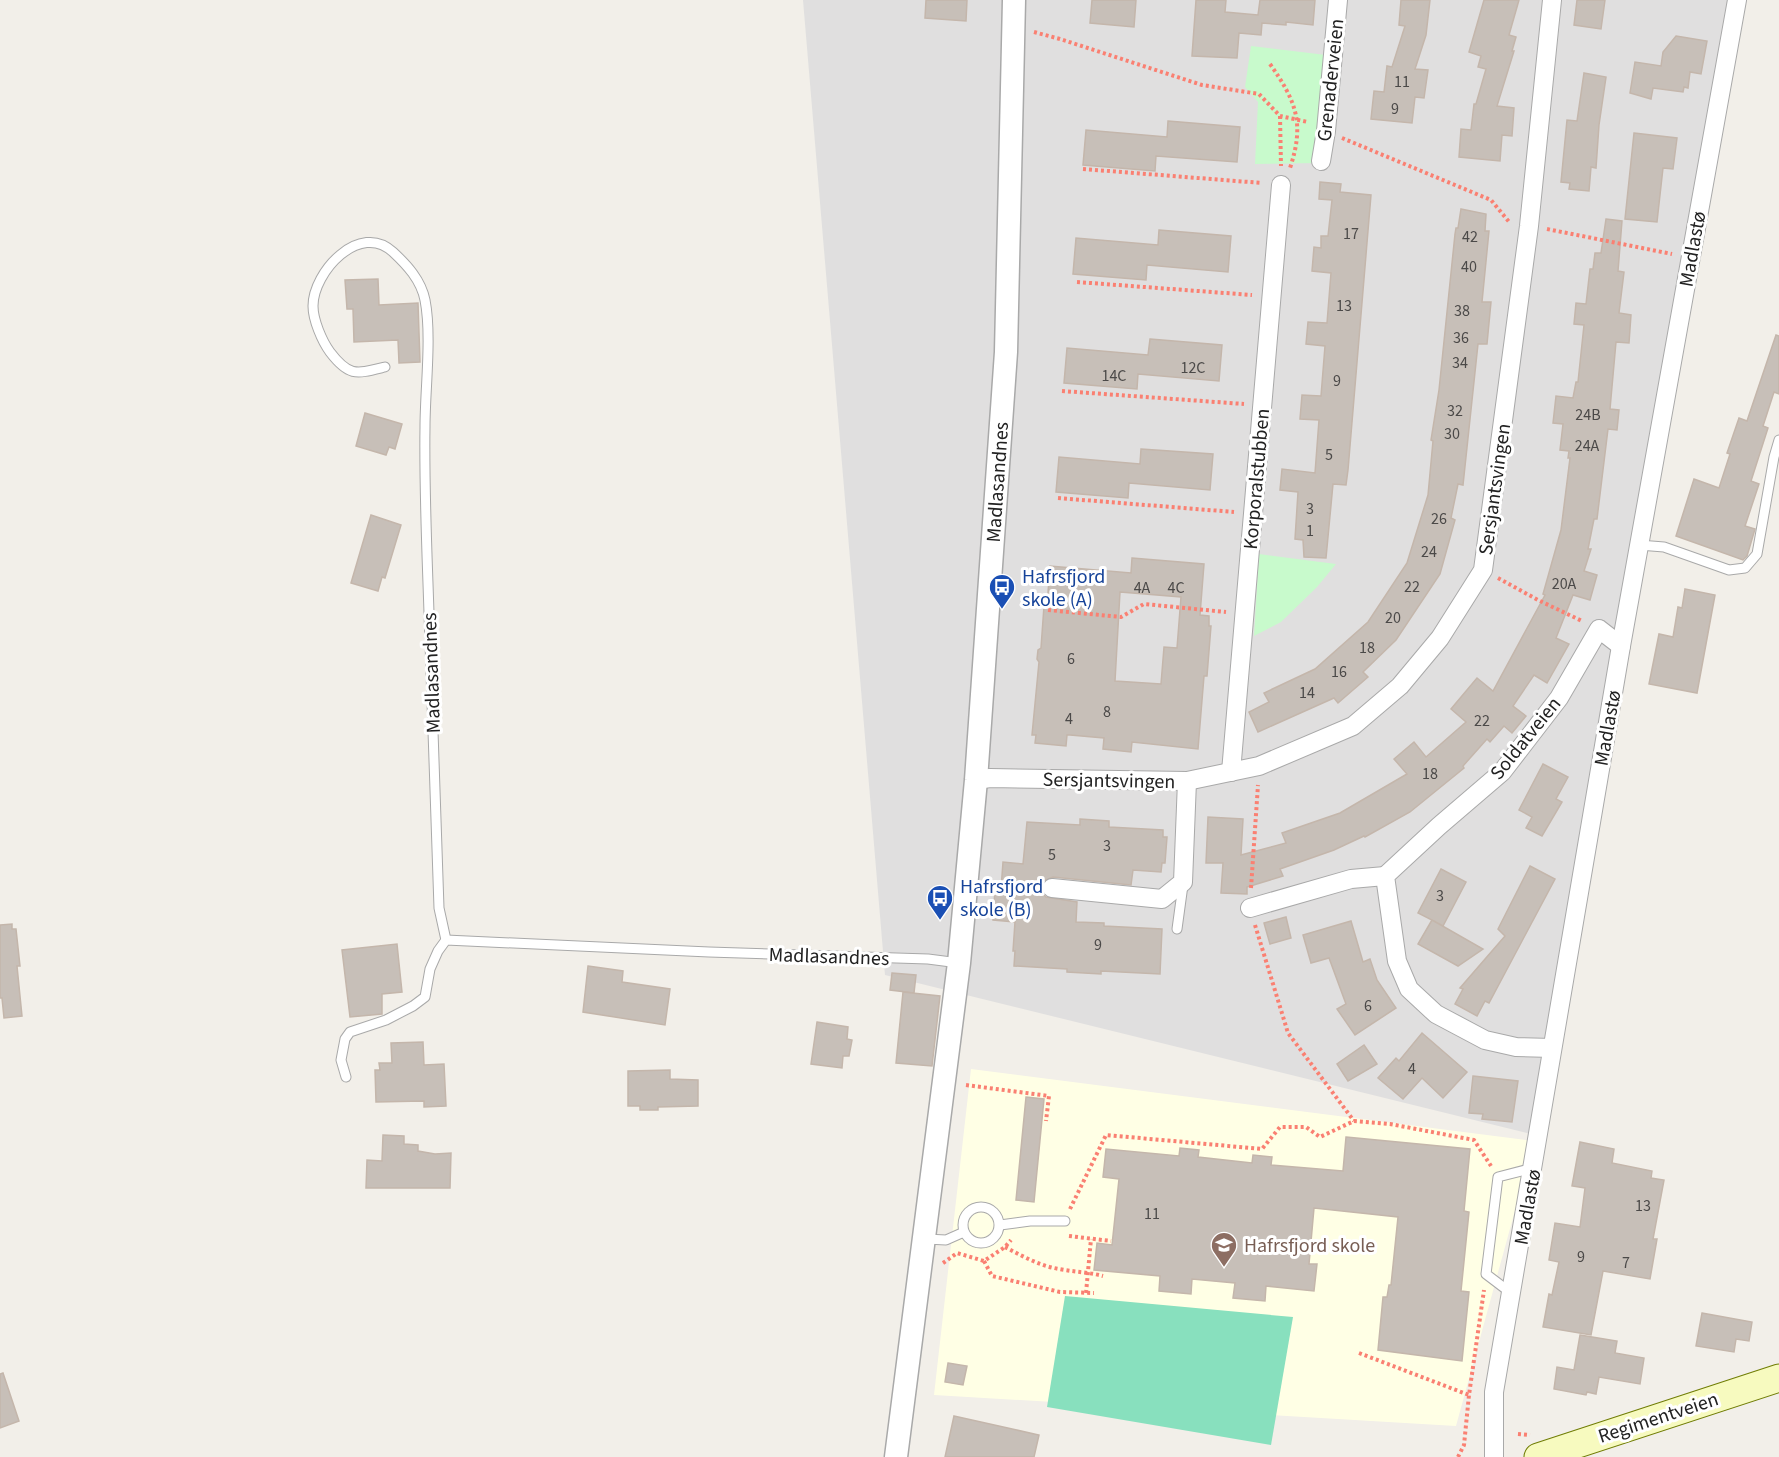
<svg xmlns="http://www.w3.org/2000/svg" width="1779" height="1457" viewBox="0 0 1779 1457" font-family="'Source Sans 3',sans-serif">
	<rect width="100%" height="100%" fill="#f2efe9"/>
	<!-- residential -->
	<polygon fill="#e0dfdf" points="803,0 1731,0 1539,1136 885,975"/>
	<!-- education -->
	<polygon fill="#ffffe5" points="971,1069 1534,1141 1456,1426 934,1395"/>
	<!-- park -->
	<g fill="#c8facc">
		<polygon points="1251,46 1326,55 1318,163 1255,164 1258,102 1245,87"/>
		<polygon points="1259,554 1336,564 1317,587 1281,622 1254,636"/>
	</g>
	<!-- pitch -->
	<polygon fill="#88e0be" points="1065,1296 1293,1317 1271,1445 1047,1407"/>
	<!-- building -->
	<g fill="#c7bfb8" stroke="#c4b6ab" stroke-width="1.5" fill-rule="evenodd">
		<polygon points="926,0 967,0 966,21 925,18"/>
		<polygon points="1092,0 1136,0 1134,27 1090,23"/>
		<polygon points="1196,0 1226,0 1225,12 1258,15 1260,0 1315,0 1313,25 1286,22 1286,25 1262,23 1261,35 1239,33 1237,58 1192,56"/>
		<polygon points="1401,0 1430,0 1426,35 1415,69 1428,70 1424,98 1415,97 1412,123 1371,119 1374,91 1384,92 1387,66 1392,67 1405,26 1399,25"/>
		<polygon points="1484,0 1519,0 1509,35 1516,37 1512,51 1514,51 1497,106 1514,108 1512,136 1502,135 1500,161 1459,157 1461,129 1471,130 1474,104 1476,104 1486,69 1478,67 1481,56 1469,52"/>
		<polygon points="1577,0 1605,0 1601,29 1574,25"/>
		<polygon points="1676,36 1707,41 1701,74 1690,72 1688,88 1684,87 1683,92 1653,88 1651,99 1630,93 1635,62 1661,66 1663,52"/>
		<polygon points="1584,73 1606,77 1599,125 1596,168 1591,167 1589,191 1569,189 1570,183 1561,182 1567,120 1577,121"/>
		<polygon points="1168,121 1240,127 1237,162 1156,156 1155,171 1083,165 1086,130 1167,137"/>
		<polygon points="1634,133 1677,138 1673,169 1663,168 1657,222 1625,219"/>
		<polygon points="1320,182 1341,184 1340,192 1371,195 1348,470 1346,485 1333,484 1326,558 1304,557 1303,540 1295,539 1298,492 1280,490 1282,469 1315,473 1319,420 1300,419 1302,395 1321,396 1325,346 1306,344 1308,322 1327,323 1331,273 1312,271 1314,247 1321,248 1321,236 1328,236 1332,200 1319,199"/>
		<polygon points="1461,209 1486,214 1485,231 1489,231 1482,302 1491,302 1487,344 1478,344 1463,485 1458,484 1451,518 1455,520 1440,574 1396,640 1363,672 1368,677 1338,703 1334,698 1258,732 1249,712 1269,702 1264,693 1315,669 1368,622 1407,563 1428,495 1433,441 1431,440 1439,390 1455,234 1456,228 1458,228"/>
		<polygon points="1606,219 1622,221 1618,271 1624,272 1619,313 1631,315 1629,343 1616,342 1610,409 1619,410 1617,430 1608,429 1597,519 1594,519 1588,549 1591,549 1584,571 1597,575 1590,600 1573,595 1556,638 1569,644 1547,683 1534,675 1513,706 1526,716 1512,733 1504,726 1490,742 1487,739 1463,766 1464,768 1410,812 1365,837 1364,836 1334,850 1280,869 1283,876 1247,887 1247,894 1221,893 1223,863 1206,863 1208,817 1243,819 1241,855 1286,843 1282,833 1340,813 1407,774 1394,759 1414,742 1426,757 1466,722 1451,709 1477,678 1493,691 1545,595 1543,594 1561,530 1570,458 1568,458 1569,451 1560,450 1563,424 1553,423 1556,396 1573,398 1576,382 1578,382 1584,325 1574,324 1576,303 1586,304 1590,269 1593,269 1595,253 1601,253"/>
		<polygon points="1159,230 1231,236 1228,272 1147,265 1146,280 1073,274 1076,238 1158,245"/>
		<polygon points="378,279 379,305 418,303 420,362 399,363 398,340 354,342 353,309 347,309 345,280"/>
		<polygon points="1776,335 1779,336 1779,394 1774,392 1763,426 1768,428 1751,481 1759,484 1745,526 1755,529 1747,556 1743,560 1676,536 1694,479 1719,488 1730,454 1727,453 1739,418 1747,421"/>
		<polygon points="1150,339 1222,345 1219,381 1138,374 1137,389 1064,383 1067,348 1148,355"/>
		<polygon points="365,413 402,424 395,449 389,447 386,455 356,446"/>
		<polygon points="1141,449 1213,454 1210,490 1129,483 1128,498 1056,492 1059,457 1140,464"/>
		<polygon points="371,515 401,525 385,578 382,577 378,591 351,583"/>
		<path d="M1132 558 1204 564 1200 615 1209 616V626H1211L1207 676H1204L1198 749 1132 742 1131 752 1103 749 1104 738 1070 735H1067L1066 746 1035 743 1036 735H1032L1039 662 1037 659 1038 650 1041 648 1044 606H1047L1050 566 1131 573ZM1120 592 1181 597 1177 648 1164 647 1161 684 1115 681Z"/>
		<polygon points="1685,589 1715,595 1697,693 1649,684 1659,634 1673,637 1678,607 1682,608"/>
		<polygon points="1543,764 1568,777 1556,799 1562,802 1542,836 1526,828 1532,817 1519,810"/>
		<polygon points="1080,819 1109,821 1109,827 1163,830 1163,837 1167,837 1165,863 1162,863 1161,872 1133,870 1131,885 1053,877 1043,881 1041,887 1042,893 1046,897 1077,902 1076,922 1104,923 1104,926 1162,929 1160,974 1101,971 1101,974 1067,972 1067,969 1014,966 1015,951 1013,951 1015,922 993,920 995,889 1001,889 1003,862 1023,864 1027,822 1080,825"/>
		<polygon points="1530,866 1555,879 1489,1003 1485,1001 1477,1016 1455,1004 1463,989 1460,988 1505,936 1498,929"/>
		<polygon points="1441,869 1466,882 1443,926 1432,920 1483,949 1458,966 1418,944 1432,920 1418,913"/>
		<polygon points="1286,917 1291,938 1270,944 1264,923"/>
		<polygon points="1351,921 1363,962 1370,959 1377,980 1396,1008 1355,1035 1337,1009 1346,1004 1329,958 1311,963 1303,935"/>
		<polygon points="12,924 12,929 16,929 20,966 17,966 22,1016 4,1018 2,998 0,998 0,925"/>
		<polygon points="397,944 402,992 382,994 382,1014 350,1017 342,950"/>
		<polygon points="588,966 623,971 622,982 670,989 665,1025 583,1012"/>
		<polygon points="892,973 916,975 914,993 890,990"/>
		<polygon points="903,992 940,996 932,1066 896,1063"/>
		<polygon points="817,1022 848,1027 847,1039 852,1040 849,1056 843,1056 842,1068 811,1064"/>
		<polygon points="1422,1033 1467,1072 1443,1098 1422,1078 1403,1099 1378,1078 1396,1058 1399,1061"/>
		<polygon points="423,1042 424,1065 444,1064 446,1106 424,1107 424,1101 376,1102 375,1070 380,1070 379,1063 392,1063 391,1043"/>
		<polygon points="1364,1045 1377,1064 1348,1081 1337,1064"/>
		<polygon points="670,1070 670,1079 698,1080 698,1106 658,1107 658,1110 640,1110 640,1106 628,1106 628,1071"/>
		<polygon points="1473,1076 1518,1081 1512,1122 1482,1119 1483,1114 1469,1113"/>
		<polygon points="1026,1097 1044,1099 1034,1202 1016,1200"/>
		<polygon points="383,1135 404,1136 404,1144 418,1145 418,1151 435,1154 451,1153 450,1188 366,1188 367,1160 382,1161"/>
		<polygon points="1346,1137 1470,1149 1464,1211 1469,1212 1461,1291 1469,1292 1462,1361 1378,1350 1383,1297 1387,1297 1389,1285 1391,1285 1398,1217 1314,1208 1309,1264 1317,1264 1314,1291 1266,1286 1265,1301 1233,1298 1235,1283 1192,1279 1191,1294 1159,1291 1160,1276 1094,1270 1097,1243 1112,1245 1119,1179 1103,1177 1106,1149 1179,1156 1180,1148 1199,1150 1198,1157 1252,1163 1253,1155 1272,1157 1271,1165 1343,1171"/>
		<polygon points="1580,1142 1614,1149 1612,1163 1652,1171 1651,1178 1664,1180 1653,1239 1657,1239 1650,1279 1603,1271 1591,1335 1543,1327 1549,1294 1552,1295 1559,1262 1549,1260 1555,1223 1580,1227 1585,1188 1572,1186"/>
		<polygon points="1702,1313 1752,1322 1749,1341 1736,1339 1734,1352 1696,1346"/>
		<polygon points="1580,1335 1617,1341 1615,1353 1644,1358 1640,1384 1599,1377 1596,1394 1587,1392 1586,1395 1554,1389 1557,1367 1574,1370"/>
		<polygon points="948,1363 967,1366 963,1385 945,1382"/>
		<polygon points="3,1373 19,1421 0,1428 0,1374"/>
		<polygon points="954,1416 1039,1435 1034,1457 945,1457"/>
	</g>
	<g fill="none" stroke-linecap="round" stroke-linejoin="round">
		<!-- service casing -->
		<g stroke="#a9a9a9" stroke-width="11">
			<g id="service">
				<path d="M385 367C356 374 349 377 330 352 322 341 313 320 313 306 313 272 360 221 393 252 407 265 421 280 425 300 432 336 425 389 425 427 424 489 427 551 429 613 433 712 436 810 439 908L446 940"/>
				<polyline points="1639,545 1664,547 1729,570 1745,568 1757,554 1774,457 1779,440"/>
				<polyline points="1177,929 1183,885"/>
				<polyline points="346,1077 341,1060 345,1039 350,1032 386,1020 413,1006 425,997 430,969 438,951 446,940 709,952 928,959 959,963"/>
				<circle cx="981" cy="1225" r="18"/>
				<polyline points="1000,1225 1030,1221 1065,1221"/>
				<polyline points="926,1239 946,1240 964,1232"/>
				<polyline points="1511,1293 1486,1274 1498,1177 1533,1168"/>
			</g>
		</g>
		<!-- minor casing -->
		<g stroke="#a9a9a9" stroke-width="20">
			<g id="minor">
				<polyline points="1321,161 1326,131 1338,0"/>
				<polyline points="1231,772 1281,185"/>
				<polyline points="976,780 990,778 1187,781 1259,766 1353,726 1400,686 1440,638 1483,570 1529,226 1552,0"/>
				<polyline points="1052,888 1162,899 1183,882 1187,781"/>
				<polyline points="1250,908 1351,879 1385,876"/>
				<polyline points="1552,1048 1516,1047 1485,1040 1436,1014 1409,989 1397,961 1385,876 1439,826 1502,772 1559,698 1599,629 1621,646"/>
				<polyline points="1494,1457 1494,1392 1621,646 1737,0"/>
			</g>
		</g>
		<!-- tertiary casing -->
		<g stroke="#a9a9a9" stroke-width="25">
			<polyline id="tertiary" points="896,1457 959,963 976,780 1006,352 1014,0"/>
		</g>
		<!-- secondary casing -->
		<g stroke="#707d05" stroke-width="29">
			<polyline id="secondary" points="1538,1457 1779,1378"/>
		</g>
		<!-- path -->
		<g stroke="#fa8072" stroke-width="4" stroke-dasharray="3 3" stroke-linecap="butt">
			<polyline points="1034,32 1060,39 1202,85 1259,94 1280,116 1308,122"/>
			<polyline points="1280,116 1281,166"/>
			<polyline points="1342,138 1491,200 1510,223"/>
			<polyline points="1083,169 1262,183"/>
			<polyline points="1547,229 1672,254"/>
			<polyline points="1077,282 1252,295"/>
			<polyline points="1062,391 1244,404"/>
			<polyline points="1058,498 1234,512"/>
			<polyline points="1498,578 1538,600 1582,621"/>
			<polyline points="1048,610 1121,617 1144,604 1226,612"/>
			<polyline points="1251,888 1258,785"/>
			<polyline points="1255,925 1288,1033 1354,1121"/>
			<polyline points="966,1085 1049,1096 1046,1121"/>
			<polyline points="1070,1209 1106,1135 1262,1149 1280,1127 1306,1127 1320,1137 1354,1121 1390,1124 1474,1140 1491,1166"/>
			<polyline points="1069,1236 1111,1241"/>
			<path d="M1005 1247C1022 1256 1040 1266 1059 1269 1074 1272 1088 1272 1103 1276"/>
			<polyline points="984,1261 992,1276 1060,1292 1094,1293"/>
			<polyline points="943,1263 957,1253 984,1261 1005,1247 1011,1240"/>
			<polyline points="1086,1293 1091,1239"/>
			<polyline points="1359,1353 1469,1395"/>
			<polyline points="1518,1434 1530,1435"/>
			<polyline points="1458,1457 1464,1445 1469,1395 1484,1290"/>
		</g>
		<!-- service -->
		<use href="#service" stroke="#fff" stroke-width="9"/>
		<!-- minor -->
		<use href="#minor" stroke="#fff" stroke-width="18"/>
		<!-- tertiary -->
		<use href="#tertiary" stroke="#fff" stroke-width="22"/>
		<!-- secondary -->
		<use href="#secondary" stroke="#f7fabf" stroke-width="27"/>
		<!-- path-bridge -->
		<path stroke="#fa8072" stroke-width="4" stroke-dasharray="3 3" stroke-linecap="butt" d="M1270 64C1296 101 1305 123 1290 168"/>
	</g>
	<!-- icons -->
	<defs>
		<g id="bus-pin" transform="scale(1.35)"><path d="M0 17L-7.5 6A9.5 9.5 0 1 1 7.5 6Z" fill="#1a4fb4" stroke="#fff"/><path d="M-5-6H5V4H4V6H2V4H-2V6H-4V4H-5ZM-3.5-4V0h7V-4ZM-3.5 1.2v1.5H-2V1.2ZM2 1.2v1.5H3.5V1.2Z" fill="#fff"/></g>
		<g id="school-pin" transform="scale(1.35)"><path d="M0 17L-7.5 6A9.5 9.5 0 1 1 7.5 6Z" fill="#8d6e63" stroke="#fff"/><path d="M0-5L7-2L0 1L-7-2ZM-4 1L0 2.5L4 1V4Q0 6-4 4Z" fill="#fff"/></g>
	</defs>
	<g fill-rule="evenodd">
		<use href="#bus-pin" x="1002" y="587"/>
		<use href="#bus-pin" x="940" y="898"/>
		<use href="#school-pin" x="1224" y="1245"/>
	</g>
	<g text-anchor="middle" stroke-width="6" stroke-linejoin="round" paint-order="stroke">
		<!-- number labels -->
		<g font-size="16" fill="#4b4948">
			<text x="1402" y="87">11</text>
			<text x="1395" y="114">9</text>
			<text x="1351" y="239">17</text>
			<text x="1470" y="242">42</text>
			<text x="1469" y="272">40</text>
			<text x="1344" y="311">13</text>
			<text x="1462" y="316">38</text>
			<text x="1461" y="343">36</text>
			<text x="1460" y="368">34</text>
			<text x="1193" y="373">12C</text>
			<text x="1114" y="381">14C</text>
			<text x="1337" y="386">9</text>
			<text x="1455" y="416">32</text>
			<text x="1588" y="420">24B</text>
			<text x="1452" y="439">30</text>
			<text x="1587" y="451">24A</text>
			<text x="1329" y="460">5</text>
			<text x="1310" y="514">3</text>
			<text x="1439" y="524">26</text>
			<text x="1310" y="536">1</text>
			<text x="1429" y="557">24</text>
			<text x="1564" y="589">20A</text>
			<text x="1412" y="592">22</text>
			<text x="1142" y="593">4A</text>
			<text x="1176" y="593">4C</text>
			<text x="1393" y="623">20</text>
			<text x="1367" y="653">18</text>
			<text x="1071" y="664">6</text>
			<text x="1339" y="677">16</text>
			<text x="1307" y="698">14</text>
			<text x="1107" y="717">8</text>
			<text x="1069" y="724">4</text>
			<text x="1482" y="726">22</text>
			<text x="1430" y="779">18</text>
			<text x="1107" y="851">3</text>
			<text x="1052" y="860">5</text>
			<text x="1440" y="901">3</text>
			<text x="1098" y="950">9</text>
			<text x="1368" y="1011">6</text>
			<text x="1412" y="1074">4</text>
			<text x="1643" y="1211">13</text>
			<text x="1152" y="1219">11</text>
			<text x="1581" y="1262">9</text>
			<text x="1626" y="1268">7</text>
		</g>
		<!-- street labels -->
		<g font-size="20" fill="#222" stroke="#fff">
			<text transform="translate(1330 80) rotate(-84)" y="7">Grenaderveien</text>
			<text transform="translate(1692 249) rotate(-80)" y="7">Madlastø</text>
			<text transform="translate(1256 479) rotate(-85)" y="7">Korporalstubben</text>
			<text transform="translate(997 482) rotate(-86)" y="7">Madlasandnes</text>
			<text transform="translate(1494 489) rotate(-82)" y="7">Sersjantsvingen</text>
			<text transform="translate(431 673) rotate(-92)" y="7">Madlasandnes</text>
			<text transform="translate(1607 728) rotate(-80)" y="7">Madlastø</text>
			<text transform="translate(1525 738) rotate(-51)" y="7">Soldatveien</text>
			<text transform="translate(1109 780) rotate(1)" y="7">Sersjantsvingen</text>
			<text transform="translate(829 956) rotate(2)" y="7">Madlasandnes</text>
			<text transform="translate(1527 1207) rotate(-80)" y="7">Madlastø</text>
			<text transform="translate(1658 1417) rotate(-18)" y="7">Regimentveien</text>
		</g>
		<!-- transit labels -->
		<g font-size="20" fill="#164399" stroke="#fff" text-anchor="start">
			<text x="1022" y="583">Hafrsfjord<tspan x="1022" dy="23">skole (A)</tspan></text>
			<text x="960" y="893">Hafrsfjord<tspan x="960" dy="23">skole (B)</tspan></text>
		</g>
		<!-- education labels -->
		<g font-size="20" fill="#785e54" stroke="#fff" text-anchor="start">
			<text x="1244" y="1252">Hafrsfjord skole</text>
		</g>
	</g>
</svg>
